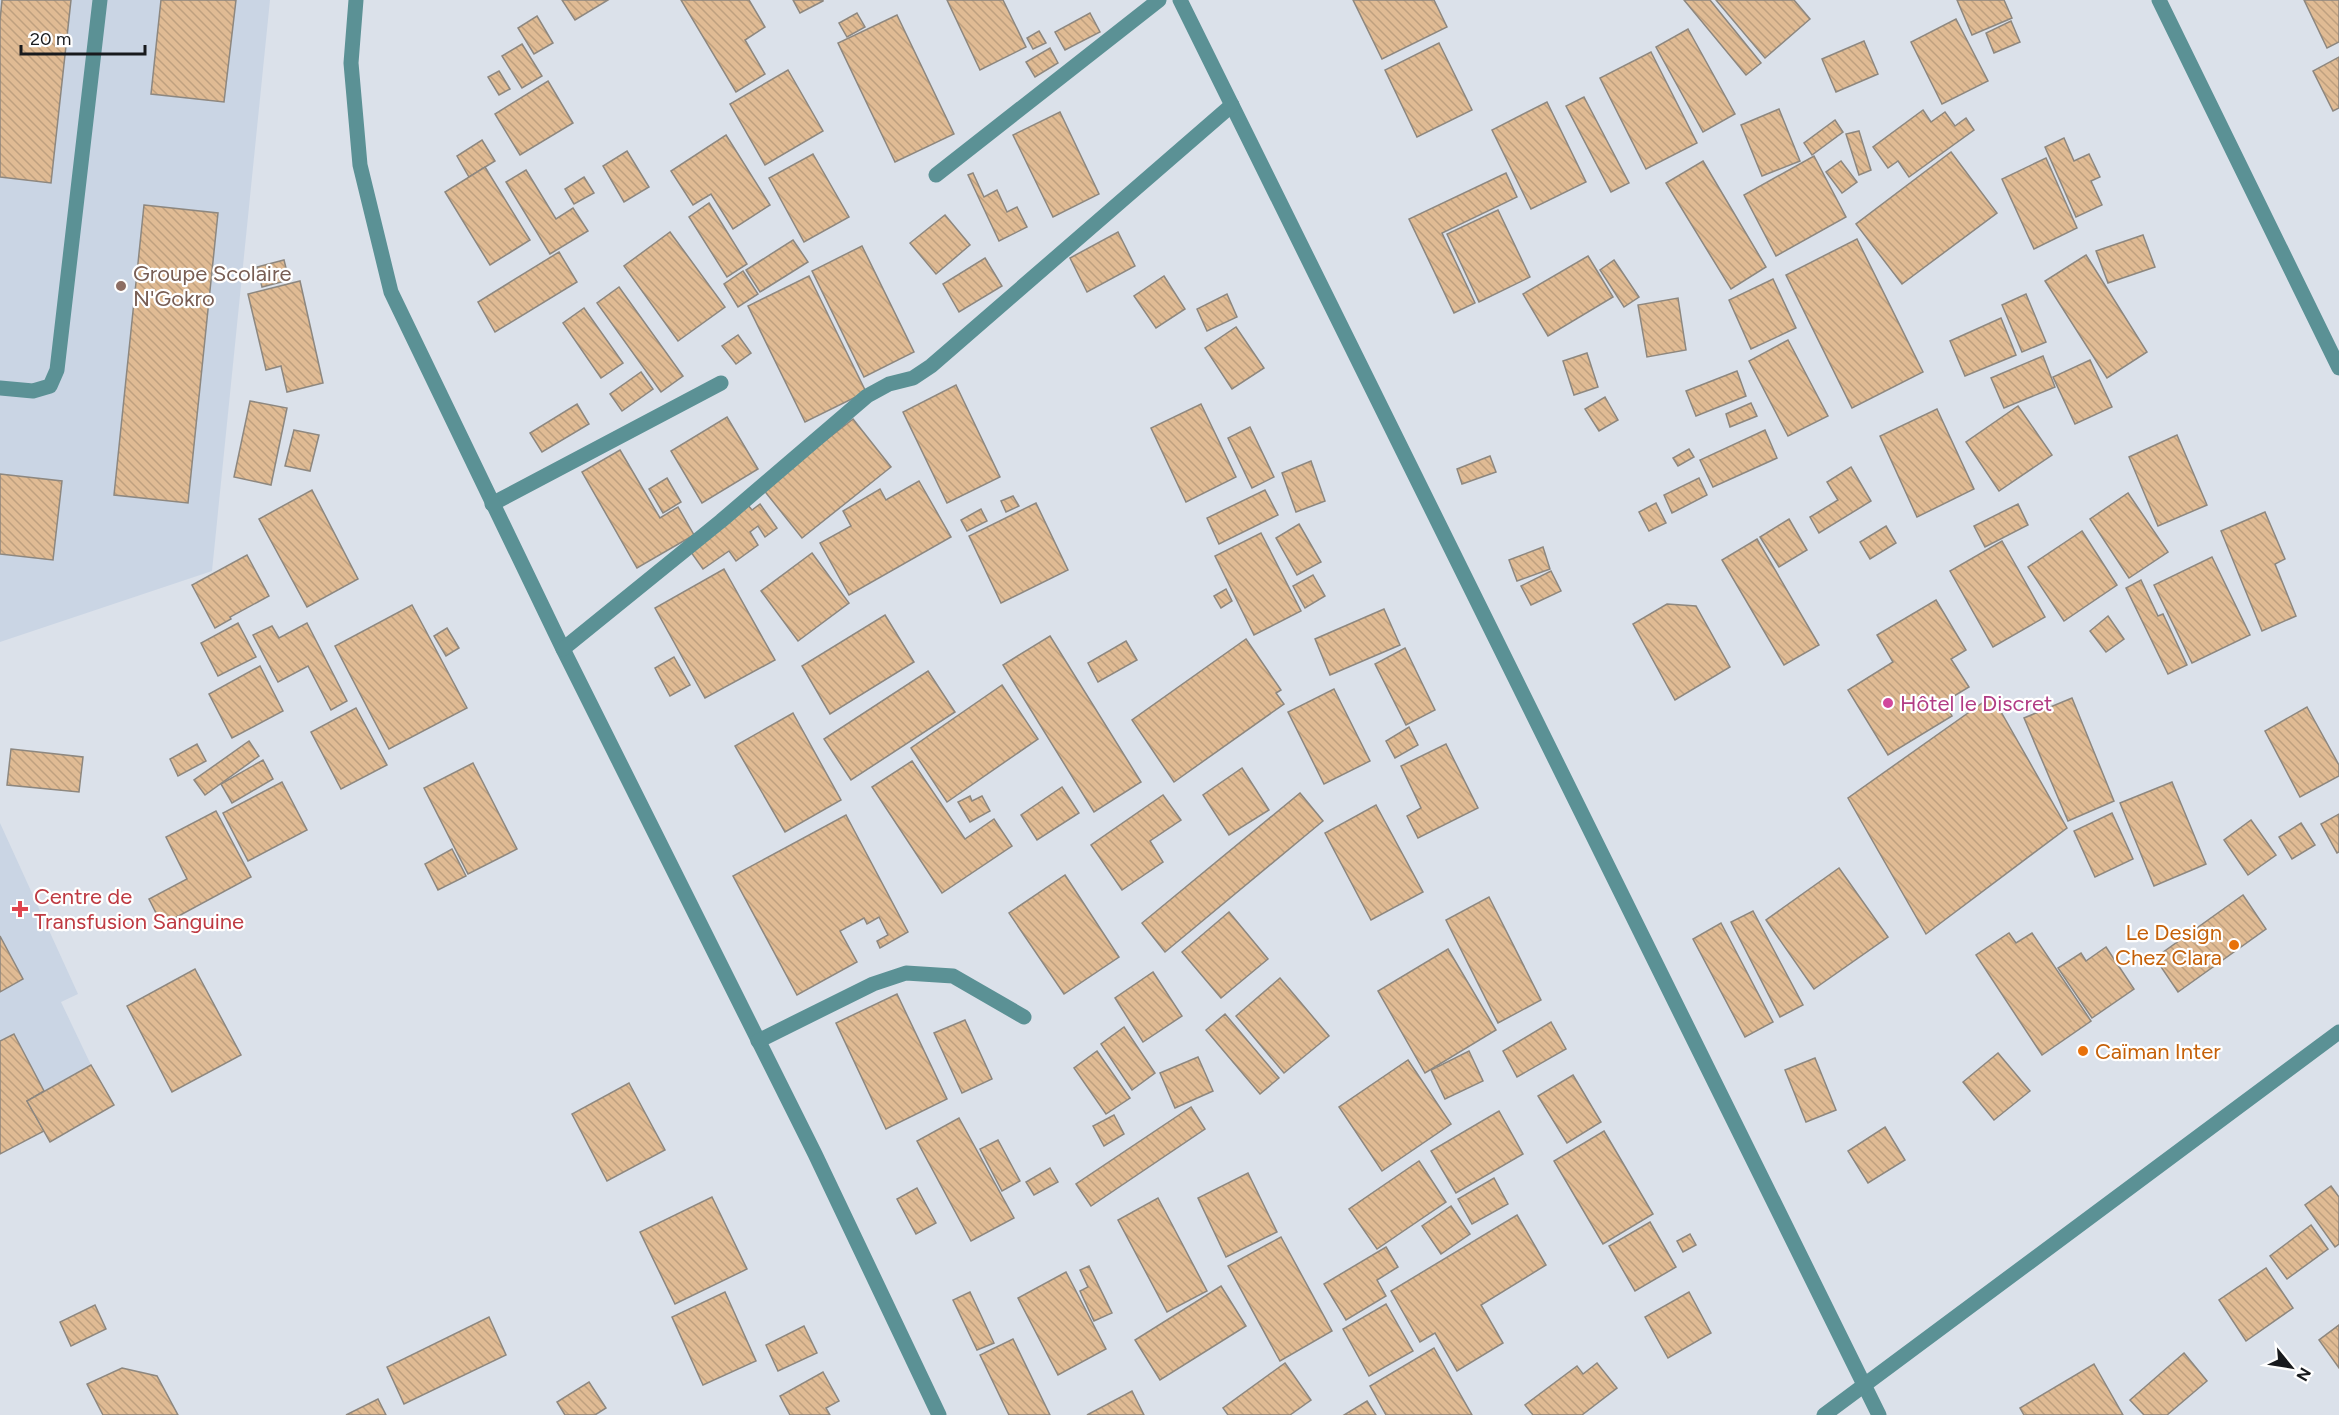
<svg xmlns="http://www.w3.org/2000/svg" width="2339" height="1415" viewBox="0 0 2339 1415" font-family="Figtree,sans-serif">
	<defs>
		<pattern id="building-back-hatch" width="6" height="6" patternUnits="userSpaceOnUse" patternTransform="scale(1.5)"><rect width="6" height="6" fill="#e0bb94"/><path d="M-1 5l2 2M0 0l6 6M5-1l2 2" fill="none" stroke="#bfa07f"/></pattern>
	</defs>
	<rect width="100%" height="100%" fill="#dbe1ea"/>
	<!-- built -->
	<g fill="#cad5e4">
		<polygon points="0,0 270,0 212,571 0,642"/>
		<polygon points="0,823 78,994 61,1002 91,1065 114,1105 50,1142 43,1131 0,1154"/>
	</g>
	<!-- building -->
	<g fill="url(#building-back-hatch)" stroke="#8d877f" stroke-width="1.5">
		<polygon points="2,0 71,0 51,183 0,177 0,21"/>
		<polygon points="161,0 236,0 224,102 151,94"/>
		<polygon points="562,0 608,0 575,20"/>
		<polygon points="681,0 749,0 765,27 745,40 765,74 736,92"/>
		<polygon points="793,0 823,0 823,1 800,13"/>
		<polygon points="947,0 1003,0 1026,47 980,70"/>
		<polygon points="1353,0 1434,0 1447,27 1382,59"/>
		<polygon points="1684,0 1710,0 1761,63 1746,75"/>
		<polygon points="1716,0 1794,0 1810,19 1765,58"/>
		<polygon points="1957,0 2004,0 2012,18 1972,35"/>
		<polygon points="2304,0 2339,0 2339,42 2327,48"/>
		<polygon points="857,13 865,27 847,37 839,23"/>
		<polygon points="1090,13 1100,32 1065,50 1055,32"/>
		<polygon points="897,15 954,134 895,162 838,43"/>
		<polygon points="537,16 553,43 534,54 518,28"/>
		<polygon points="1956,19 1988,81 1942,104 1911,42"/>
		<polygon points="2011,21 2020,42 1994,53 1986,33"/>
		<polygon points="1688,29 1735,114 1703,132 1656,47"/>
		<polygon points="1039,31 1046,43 1033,49 1027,38"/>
		<polygon points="1864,41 1878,74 1836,92 1822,59"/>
		<polygon points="1439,43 1472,110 1417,137 1385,70"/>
		<polygon points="522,44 542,76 522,88 502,56"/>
		<polygon points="1050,48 1058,63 1035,77 1026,62"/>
		<polygon points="1651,52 1697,143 1646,169 1600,78"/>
		<polygon points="2339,57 2339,108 2333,111 2313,71"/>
		<polygon points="788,70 823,131 765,165 730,104"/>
		<polygon points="499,71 510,89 499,95 488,77"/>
		<polygon points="548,81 573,123 520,155 495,114"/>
		<polygon points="1584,97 1629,183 1611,192 1566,106"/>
		<polygon points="1547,102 1586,182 1531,209 1492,130"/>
		<polygon points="1779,109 1800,161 1762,176 1741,125"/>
		<polygon points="1923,110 1931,122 1945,112 1955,126 1966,118 1974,130 1909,177 1898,161 1888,168 1873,147"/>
		<polygon points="1060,112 1099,194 1053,217 1013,135"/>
		<polygon points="1835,120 1843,132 1812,155 1804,143"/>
		<polygon points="1859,131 1871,170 1859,175 1846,134"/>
		<polygon points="726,135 770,205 733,229 711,194 693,205 671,171"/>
		<polygon points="2064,138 2074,161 2089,154 2100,177 2091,181 2102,205 2076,217 2045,147"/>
		<polygon points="482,140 495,161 469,177 457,156"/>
		<polygon points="627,151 649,187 624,202 603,166"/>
		<polygon points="1951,152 1997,213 1902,284 1856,224"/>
		<polygon points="813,154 849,217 804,242 769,178"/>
		<polygon points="1814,156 1846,217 1776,256 1744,195"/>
		<polygon points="2046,158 2077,228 2034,249 2002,179"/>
		<polygon points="1703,161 1766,267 1731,289 1666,183"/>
		<polygon points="1841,161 1857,182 1842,193 1826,172"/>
		<polygon points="485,167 530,240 490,265 445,192"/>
		<polygon points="526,170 556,219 573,208 588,231 550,254 506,182"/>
		<polygon points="973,173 984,197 997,190 1007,212 1017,207 1027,227 999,241 968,175"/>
		<polygon points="1506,173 1517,197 1442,233 1475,303 1454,313 1409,219"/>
		<polygon points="584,177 594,193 574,204 565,189"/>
		<polygon points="709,203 747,264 727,277 689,217"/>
		<polygon points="144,205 218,213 188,503 114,495"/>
		<polygon points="1498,210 1530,277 1479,302 1447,234"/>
		<polygon points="945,215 970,245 936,274 910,243"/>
		<polygon points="670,232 725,307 678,341 624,266"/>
		<polygon points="1118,232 1135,266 1087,292 1070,258"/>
		<polygon points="2143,235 2155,267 2108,283 2096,251"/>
		<polygon points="1857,239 1923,372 1852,408 1786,275"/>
		<polygon points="793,240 808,262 760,292 746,270"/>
		<polygon points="862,246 914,352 864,377 812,271"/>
		<polygon points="559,252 577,282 495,332 478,302"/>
		<polygon points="2086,255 2147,352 2107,378 2045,281"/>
		<polygon points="1588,256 1613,297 1548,336 1523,294"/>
		<polygon points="985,258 1002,286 959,312 943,284"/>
		<polygon points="284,260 289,280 262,287 257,267"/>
		<polygon points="1614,260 1639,297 1624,307 1600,270"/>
		<polygon points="743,271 758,294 738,307 724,284"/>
		<polygon points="809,276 866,392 805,422 748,306"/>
		<polygon points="1164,276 1185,309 1156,328 1134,296"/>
		<polygon points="1773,279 1796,328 1751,349 1729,300"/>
		<polygon points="300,281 323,383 287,392 281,366 266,370 248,294"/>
		<polygon points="619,287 683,376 661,392 597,303"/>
		<polygon points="1227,294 1237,317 1207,331 1197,309"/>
		<polygon points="2026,294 2046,342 2022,352 2002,305"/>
		<polygon points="1678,298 1686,350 1647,357 1638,305"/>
		<polygon points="584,308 623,363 601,378 563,323"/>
		<polygon points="2001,318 2016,355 1965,376 1950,341"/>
		<polygon points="1236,327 1264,368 1232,389 1205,348"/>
		<polygon points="738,335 751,353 736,364 722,346"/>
		<polygon points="1788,340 1828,416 1788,436 1749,361"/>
		<polygon points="1587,353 1598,387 1574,395 1563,361"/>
		<polygon points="2043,356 2055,387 2004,408 1991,378"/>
		<polygon points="2090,360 2112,407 2075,424 2053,377"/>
		<polygon points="1737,371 1746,396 1696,416 1686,391"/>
		<polygon points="641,372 653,389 622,411 610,394"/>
		<polygon points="956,385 1000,477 947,503 903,412"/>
		<polygon points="1605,397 1618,420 1599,431 1585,409"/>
		<polygon points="250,401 287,408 271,485 234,477"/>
		<polygon points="1751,403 1757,416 1730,427 1726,414"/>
		<polygon points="577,404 589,424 542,452 530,433"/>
		<polygon points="1201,404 1236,477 1186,502 1151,428"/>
		<polygon points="2018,406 2052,455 1999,491 1966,442"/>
		<polygon points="1937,409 1974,489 1917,517 1880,436"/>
		<polygon points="727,417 758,469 702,503 671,451"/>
		<polygon points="853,419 891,467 802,538 763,489"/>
		<polygon points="1250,427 1274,477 1252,488 1228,438"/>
		<polygon points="294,430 319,435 310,471 285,466"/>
		<polygon points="1765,430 1777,458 1713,487 1700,460"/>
		<polygon points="2177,435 2207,505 2158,526 2129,457"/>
		<polygon points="1689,449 1694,457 1678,466 1673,458"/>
		<polygon points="620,450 660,518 678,507 694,535 637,568 582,472"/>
		<polygon points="1490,456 1496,472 1462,484 1457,469"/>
		<polygon points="1311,461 1325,501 1296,512 1282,473"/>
		<polygon points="1851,467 1871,501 1819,533 1810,517 1838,500 1827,482"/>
		<polygon points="0,474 62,481 53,560 0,554"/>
		<polygon points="667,478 681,502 663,513 649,489"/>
		<polygon points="1699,478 1707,495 1672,513 1664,495"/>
		<polygon points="919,481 951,537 849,595 820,543 851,526 843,511 880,489 886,500"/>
		<polygon points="312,490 358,579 307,607 259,519"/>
		<polygon points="1265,490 1278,515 1219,544 1207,518"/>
		<polygon points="2128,493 2168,552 2129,578 2090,519"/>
		<polygon points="1013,496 1019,506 1006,512 1001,501"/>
		<polygon points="1036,503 1068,570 1001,603 969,536"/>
		<polygon points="1656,503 1666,523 1649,531 1639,512"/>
		<polygon points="760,504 777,528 765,537 758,526 750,532 758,545 736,561 729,551 703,569 688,548 748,505 752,510"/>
		<polygon points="2018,504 2028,525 1985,547 1974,526"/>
		<polygon points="981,509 987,521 967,531 961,520"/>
		<polygon points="2265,512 2285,559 2275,564 2296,616 2262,631 2221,531"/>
		<polygon points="1789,519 1807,550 1779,567 1760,537"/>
		<polygon points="1299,524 1321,562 1297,575 1276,538"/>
		<polygon points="1886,526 1896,543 1870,559 1860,542"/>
		<polygon points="2082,531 2117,585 2064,621 2028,567"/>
		<polygon points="1261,533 1301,611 1254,635 1215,556"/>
		<polygon points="1757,539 1819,645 1784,665 1722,560"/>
		<polygon points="2002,541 2045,617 1993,647 1950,571"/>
		<polygon points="1543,547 1550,569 1517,581 1509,560"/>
		<polygon points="812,553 849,603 798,641 761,591"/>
		<polygon points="247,555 269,596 230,617 231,619 215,628 192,585"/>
		<polygon points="2212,557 2250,635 2192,663 2154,585"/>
		<polygon points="724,569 775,660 705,698 655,608"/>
		<polygon points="1551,571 1561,591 1531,605 1521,586"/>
		<polygon points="1313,575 1325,596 1305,608 1293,586"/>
		<polygon points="2141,580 2158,616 2163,614 2187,665 2168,674 2126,588"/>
		<polygon points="1226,589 1232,601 1221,608 1214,596"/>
		<polygon points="1936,600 1966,650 1951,659 1969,687 1944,702 1952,716 1888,755 1848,690 1893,662 1877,635"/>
		<polygon points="1667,604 1696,606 1730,667 1675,700 1633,624"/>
		<polygon points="412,605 467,708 389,749 335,646"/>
		<polygon points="1384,609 1400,645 1330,675 1315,639"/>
		<polygon points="885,615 914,662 830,714 802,666"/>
		<polygon points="2108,616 2124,639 2106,652 2090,631"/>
		<polygon points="238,623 256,657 218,676 201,643"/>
		<polygon points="307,623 347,701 331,710 308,666 278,682 253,635 272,626 279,638"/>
		<polygon points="447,628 459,648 446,656 434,636"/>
		<polygon points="1050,636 1141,782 1094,812 1003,665"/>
		<polygon points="1246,639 1281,690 1276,693 1284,704 1174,782 1132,720"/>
		<polygon points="1126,641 1137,660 1098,682 1088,663"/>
		<polygon points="1405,648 1435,710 1406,725 1375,664"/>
		<polygon points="674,657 690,685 670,696 655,668"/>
		<polygon points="260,666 283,711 232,738 209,694"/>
		<polygon points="928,671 955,712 851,780 824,739"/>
		<polygon points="1002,685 1038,739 947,802 911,748"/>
		<polygon points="1334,689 1370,761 1324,784 1288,712"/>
		<polygon points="1992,696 2067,828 1926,934 1848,798"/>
		<polygon points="2072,698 2114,801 2068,821 2024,718"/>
		<polygon points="2307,707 2339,765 2339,776 2300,797 2265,731"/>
		<polygon points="356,708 387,765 341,789 311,732"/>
		<polygon points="793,713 841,800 785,832 735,746"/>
		<polygon points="1409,727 1418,745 1395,758 1386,741"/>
		<polygon points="249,741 259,756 205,795 194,780"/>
		<polygon points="197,744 206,761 178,776 170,759"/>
		<polygon points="1446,744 1478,808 1418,838 1407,816 1421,808 1401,766"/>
		<polygon points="11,749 83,757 79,792 7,785"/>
		<polygon points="263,760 273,779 232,803 221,784"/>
		<polygon points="912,761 965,839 994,819 1012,846 942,893 872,787"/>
		<polygon points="473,763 517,849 468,874 424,788"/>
		<polygon points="1242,768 1269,810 1229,835 1203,795"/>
		<polygon points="282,782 307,830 248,861 223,813"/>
		<polygon points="2172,782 2206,864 2154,886 2120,803"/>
		<polygon points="1062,787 1079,813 1037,840 1021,815"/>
		<polygon points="1300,793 1323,821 1165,952 1142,923"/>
		<polygon points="1163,795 1181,820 1150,841 1163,862 1122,890 1091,845"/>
		<polygon points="970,796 972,801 982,796 990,811 970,822 958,802"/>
		<polygon points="1376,805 1423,892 1371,920 1325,833"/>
		<polygon points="216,811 251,877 162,925 149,899 187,879 166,837"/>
		<polygon points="2112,813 2133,859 2095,877 2074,831"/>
		<polygon points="2339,814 2339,852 2337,853 2321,824"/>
		<polygon points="846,815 908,932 880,948 877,941 888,935 879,917 867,924 864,918 840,931 857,962 797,995 733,876"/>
		<polygon points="2251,820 2276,855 2248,875 2224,840"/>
		<polygon points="2301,823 2315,845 2292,859 2279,837"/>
		<polygon points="452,849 466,876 438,890 425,864"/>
		<polygon points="1839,868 1888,937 1814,989 1766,920"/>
		<polygon points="1065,875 1119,957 1064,994 1009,913"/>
		<polygon points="2243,895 2266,929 2178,992 2155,958"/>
		<polygon points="1489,897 1541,1000 1498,1023 1446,920"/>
		<polygon points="1753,911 1803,1005 1780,1017 1731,922"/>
		<polygon points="1229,912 1268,959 1221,998 1182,952"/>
		<polygon points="1721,923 1773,1022 1745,1037 1693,939"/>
		<polygon points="2009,933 2016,943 2032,933 2091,1021 2042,1055 1976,955"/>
		<polygon points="0,936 23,979 0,992"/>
		<polygon points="2106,947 2134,989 2092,1018 2058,968 2081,953 2086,961"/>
		<polygon points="1448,949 1496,1030 1425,1073 1378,991"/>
		<polygon points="195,969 241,1055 172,1092 127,1006"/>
		<polygon points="1153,972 1182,1016 1143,1042 1115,998"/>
		<polygon points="1280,978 1329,1036 1284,1073 1236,1016"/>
		<polygon points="897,994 947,1099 886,1129 836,1023"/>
		<polygon points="1225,1014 1279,1078 1260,1094 1206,1030"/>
		<polygon points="965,1020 992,1079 962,1093 934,1033"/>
		<polygon points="1551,1022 1566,1049 1517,1077 1503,1051"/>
		<polygon points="1124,1027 1155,1073 1132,1090 1101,1044"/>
		<polygon points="14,1034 44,1091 27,1101 44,1131 0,1154 0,1041"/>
		<polygon points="1097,1051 1130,1098 1106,1114 1074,1068"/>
		<polygon points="1469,1051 1483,1081 1445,1099 1431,1070"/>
		<polygon points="1998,1053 2030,1091 1994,1120 1963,1082"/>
		<polygon points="1198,1057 1213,1091 1175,1108 1160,1073"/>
		<polygon points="1815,1058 1836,1110 1806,1122 1785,1070"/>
		<polygon points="1408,1060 1451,1124 1382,1171 1339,1107"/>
		<polygon points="91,1065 114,1105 50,1142 27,1101"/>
		<polygon points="1573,1075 1601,1122 1567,1143 1538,1096"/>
		<polygon points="629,1083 665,1150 607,1181 572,1114"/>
		<polygon points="1191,1107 1205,1129 1091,1206 1076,1184"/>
		<polygon points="1499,1111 1523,1154 1456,1193 1431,1151"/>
		<polygon points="1114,1115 1124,1134 1104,1146 1093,1126"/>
		<polygon points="959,1118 1014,1218 971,1241 917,1141"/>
		<polygon points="1885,1127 1905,1160 1868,1183 1848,1151"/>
		<polygon points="1604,1131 1653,1214 1603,1244 1554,1161"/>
		<polygon points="998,1140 1020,1181 1002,1191 980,1149"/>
		<polygon points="1419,1161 1446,1202 1377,1249 1349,1209"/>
		<polygon points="1050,1168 1058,1182 1034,1195 1026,1182"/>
		<polygon points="1248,1173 1277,1232 1226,1257 1198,1198"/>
		<polygon points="1494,1178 1508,1204 1472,1224 1458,1199"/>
		<polygon points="2331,1186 2339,1197 2339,1244 2335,1247 2305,1205"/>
		<polygon points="917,1188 936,1223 916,1234 897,1199"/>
		<polygon points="712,1197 747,1269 675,1304 640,1232"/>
		<polygon points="1158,1198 1207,1291 1167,1312 1118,1220"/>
		<polygon points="1451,1206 1470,1234 1441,1254 1422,1226"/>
		<polygon points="1517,1215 1546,1265 1481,1305 1503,1343 1457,1371 1435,1333 1420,1342 1391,1291"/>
		<polygon points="1650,1222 1676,1267 1635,1291 1609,1246"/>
		<polygon points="2311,1225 2328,1249 2287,1279 2270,1256"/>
		<polygon points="1690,1234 1696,1245 1683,1252 1677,1241"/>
		<polygon points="1281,1237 1332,1331 1280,1361 1228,1266"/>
		<polygon points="1386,1247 1398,1267 1377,1280 1386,1296 1346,1320 1324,1284"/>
		<polygon points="1089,1266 1112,1313 1094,1321 1080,1291 1088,1287 1080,1270"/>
		<polygon points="2266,1268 2293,1308 2246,1341 2219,1300"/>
		<polygon points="1066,1272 1106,1349 1058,1375 1018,1298"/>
		<polygon points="1221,1286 1246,1326 1160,1380 1135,1340"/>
		<polygon points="725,1292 756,1361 703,1385 672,1317"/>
		<polygon points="970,1292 994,1343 977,1350 953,1300"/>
		<polygon points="1689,1292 1711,1333 1668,1358 1645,1317"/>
		<polygon points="1386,1304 1413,1351 1369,1376 1343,1329"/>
		<polygon points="95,1305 106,1329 71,1346 60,1322"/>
		<polygon points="489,1317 506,1355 404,1404 387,1367"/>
		<polygon points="2339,1325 2339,1368 2319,1340"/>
		<polygon points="804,1326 817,1353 778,1371 766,1345"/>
		<polygon points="1013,1339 1050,1415 1009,1415 980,1355"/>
		<polygon points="1434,1348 1472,1415 1386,1415 1370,1386"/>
		<polygon points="2184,1353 2207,1381 2167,1415 2144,1415 2130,1400"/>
		<polygon points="1285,1363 1311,1400 1290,1415 1228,1415 1223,1408"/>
		<polygon points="1597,1363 1617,1388 1582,1415 1533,1415 1525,1405 1577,1366 1583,1374"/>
		<polygon points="2094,1364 2123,1415 2024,1415 2020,1408"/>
		<polygon points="122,1368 157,1376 178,1415 103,1415 87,1384"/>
		<polygon points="823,1372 839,1401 826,1408 830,1415 790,1415 780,1396"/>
		<polygon points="589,1382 606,1408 595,1415 565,1415 557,1402"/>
		<polygon points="1132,1391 1144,1415 1087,1415"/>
		<polygon points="378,1399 386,1415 346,1415"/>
		<polygon points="1367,1401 1376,1415 1344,1415"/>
	</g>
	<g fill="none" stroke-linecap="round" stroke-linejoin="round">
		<!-- service -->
		<g stroke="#5b9195" stroke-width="15">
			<polyline points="0,388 33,391 50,386 57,370 100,0"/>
			<polyline points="492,504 721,383"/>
		</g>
		<!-- minor -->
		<g stroke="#5b9195" stroke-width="15">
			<polyline points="356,0 351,63 360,165 391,292 563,649 815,1154 939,1415"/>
			<polyline points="1180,0 1879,1415"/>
			<polyline points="2159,0 2339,368"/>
			<polyline points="936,175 1159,0"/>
			<polyline points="563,649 721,521 867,396 889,384 913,378 931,366 1232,105"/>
			<polyline points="758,1041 873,984 906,973 953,976 1024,1017"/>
			<polyline points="1824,1415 2339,1032"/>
		</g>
	</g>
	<!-- markers -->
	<circle fill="#8d6e63" stroke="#fff" stroke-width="2" cx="121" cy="286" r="6"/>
	<circle fill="#d1479c" stroke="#fff" stroke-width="2" cx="1888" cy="703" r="6"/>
	<path fill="#e0444e" stroke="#fff" stroke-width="2" d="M17 900h6v6h6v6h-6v6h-6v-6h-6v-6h6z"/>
	<g fill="#e8710a" stroke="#fff" stroke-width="2">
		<circle cx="2234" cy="945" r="6"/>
		<circle cx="2083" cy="1051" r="6"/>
	</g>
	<g text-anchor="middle" stroke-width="4.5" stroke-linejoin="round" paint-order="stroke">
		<!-- education labels -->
		<g font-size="22" fill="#785e54" stroke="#fff" text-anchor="start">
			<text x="133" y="281">Groupe Scolaire<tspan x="133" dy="25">N'Gokro</tspan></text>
		</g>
		<!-- hotel labels -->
		<g font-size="22" fill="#b23c85" stroke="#fff" text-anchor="start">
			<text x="1900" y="711">Hôtel le Discret</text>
		</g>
		<!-- health labels -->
		<g font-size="22" fill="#be3a42" stroke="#fff" text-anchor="start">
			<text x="34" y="904">Centre de<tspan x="34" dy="25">Transfusion Sanguine</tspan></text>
		</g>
		<!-- food labels -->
		<g font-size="22" fill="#c56008" stroke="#fff" text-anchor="end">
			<text x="2222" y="940">Le Design<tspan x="2222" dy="25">Chez Clara</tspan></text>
			<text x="2095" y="1059" text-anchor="start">Caïman Inter</text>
		</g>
	</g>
	<!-- north arrow -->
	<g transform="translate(2291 1367) rotate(120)" stroke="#ffffff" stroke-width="4.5" paint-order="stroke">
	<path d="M0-4.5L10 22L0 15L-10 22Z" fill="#181a1d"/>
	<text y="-9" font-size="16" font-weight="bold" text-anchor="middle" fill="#181a1d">N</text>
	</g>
	<!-- scale -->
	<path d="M21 45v9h124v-9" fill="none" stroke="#181a1d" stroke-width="3"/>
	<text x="30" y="45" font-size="18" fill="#181a1d" stroke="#ffffff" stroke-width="4.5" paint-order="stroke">20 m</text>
</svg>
